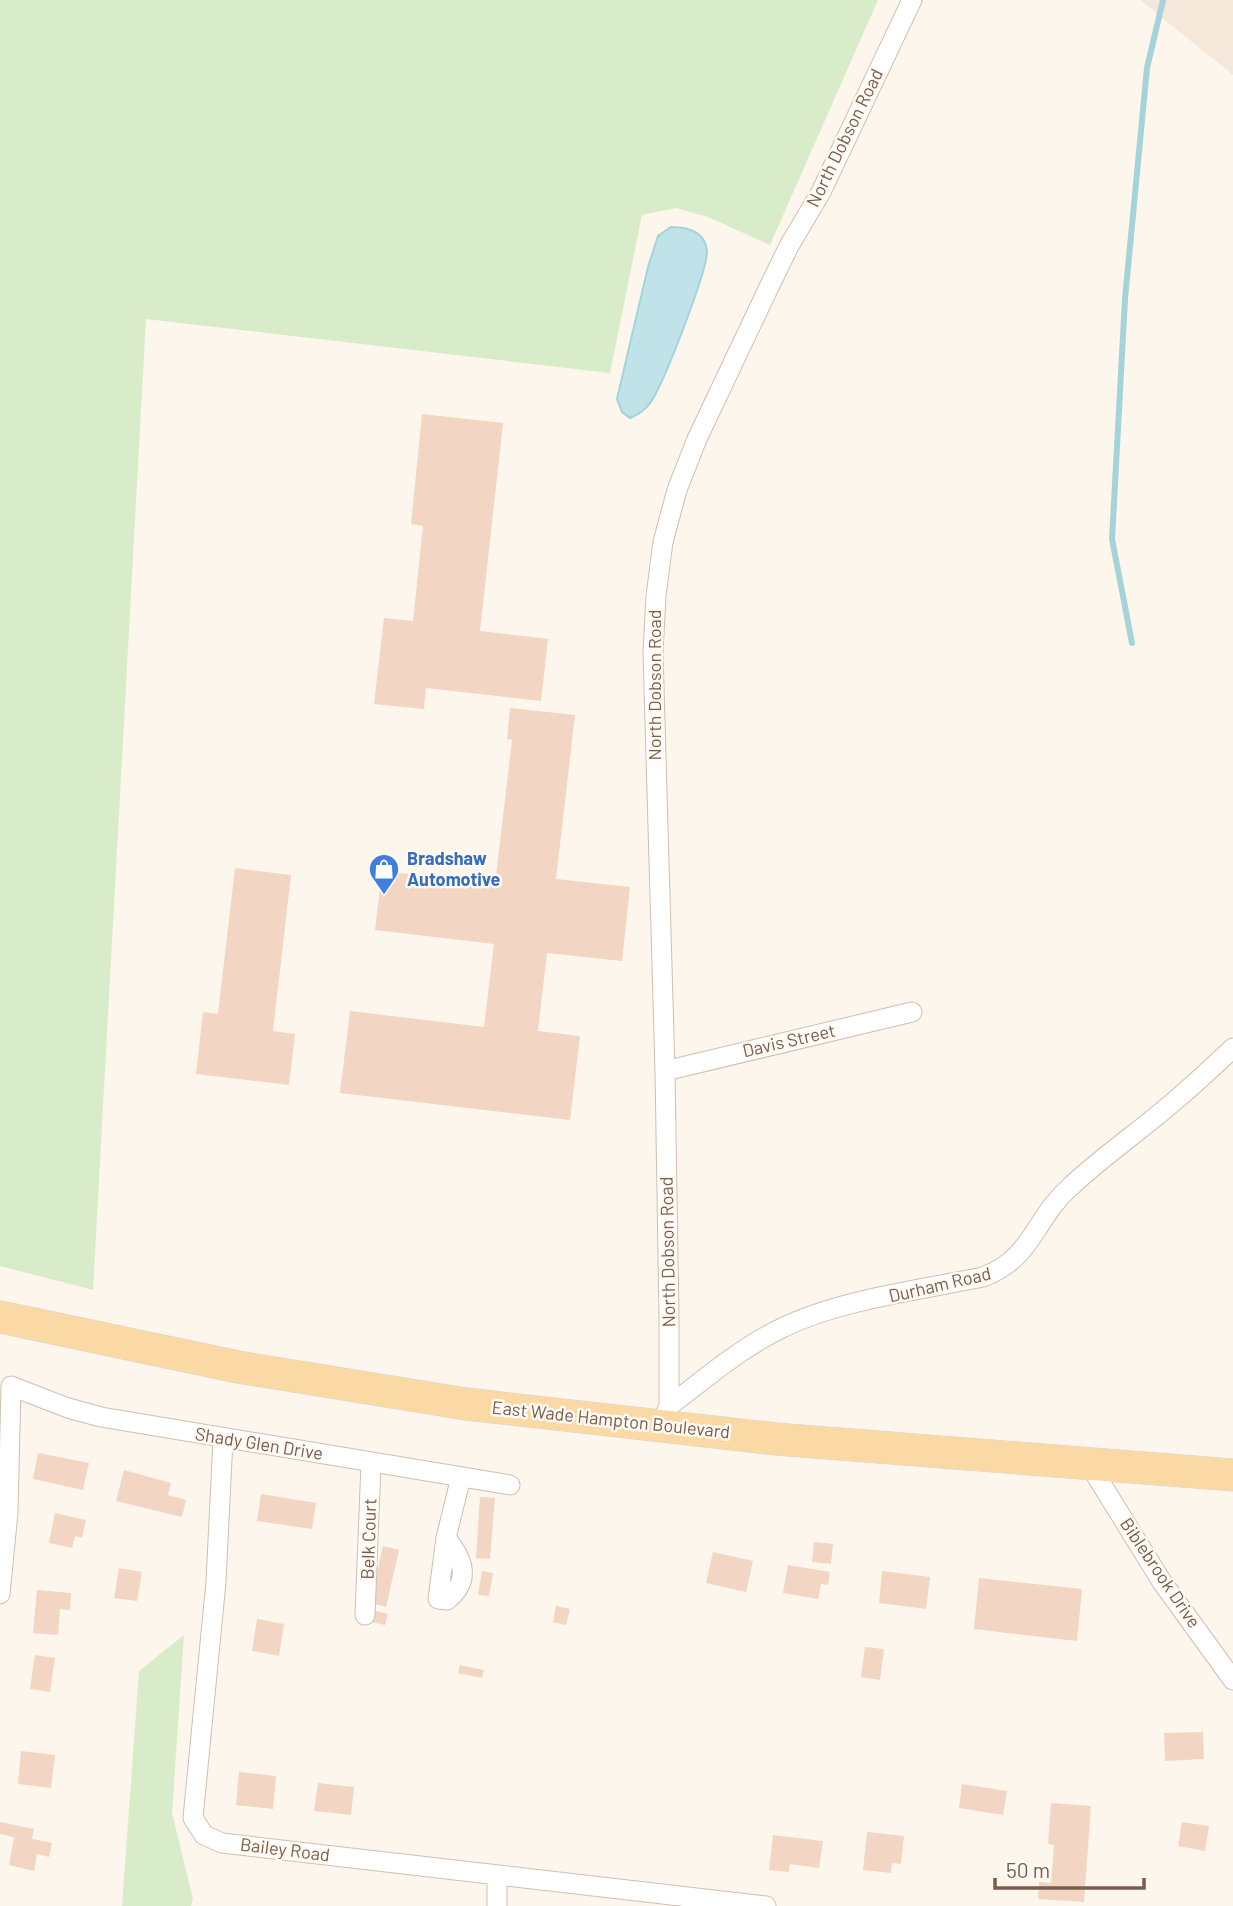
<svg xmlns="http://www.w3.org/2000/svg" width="1233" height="1906" viewBox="0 0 1233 1906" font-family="Barlow,sans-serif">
	<rect width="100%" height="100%" fill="#fdf6ec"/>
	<!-- residential -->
	<polygon fill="#f5e8da" points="1140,0 1233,0 1233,75"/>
	<!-- green -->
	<g fill="#d8ecc9">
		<polygon points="0,0 878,0 770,245 708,217 676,208 642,215 610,373 146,319 93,1290 0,1266"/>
		<polygon points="184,1635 172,1813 193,1899 191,1906 122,1906 139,1671"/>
	</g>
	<!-- water -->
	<path fill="#bfe3e8" stroke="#a5d3da" stroke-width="2" d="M671 227C687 227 705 231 707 251 708 269 667 373 656 393 650 405 643 413 630 418L622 412 617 399 648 267 658 236Z"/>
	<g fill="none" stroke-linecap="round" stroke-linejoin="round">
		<!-- stream -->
		<polyline stroke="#a5d3da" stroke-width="6" points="1132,643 1112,539 1125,299 1147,68 1163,0"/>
	</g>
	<!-- building -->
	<g fill="#f3d5c3">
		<polygon points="422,414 503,423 480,631 548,639 541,701 426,688 424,709 374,704 384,618 413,621 423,526 411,524"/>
		<polygon points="510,708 575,715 556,879 630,887 622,961 547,953 538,1031 580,1036 570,1120 340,1093 350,1011 484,1027 494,944 375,930 382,871 495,884 512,740 507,739"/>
		<polygon points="235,868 291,875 273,1031 295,1034 289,1085 196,1074 203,1012 218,1014"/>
		<polygon points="38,1453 89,1463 83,1490 33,1479"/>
		<polygon points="124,1470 171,1483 168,1495 186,1500 182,1517 116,1501"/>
		<polygon points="261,1494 316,1503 312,1529 257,1521"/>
		<polygon points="480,1497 495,1498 490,1559 476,1558"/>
		<polygon points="55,1513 86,1520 82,1538 75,1536 72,1548 49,1543"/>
		<polygon points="814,1542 833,1544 831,1564 812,1562"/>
		<polygon points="383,1546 399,1550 386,1607 370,1603"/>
		<polygon points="713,1552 753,1561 746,1592 706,1583"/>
		<polygon points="788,1565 830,1572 828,1585 821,1584 818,1599 783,1593"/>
		<polygon points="119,1568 142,1572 137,1601 114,1598"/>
		<polygon points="482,1571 493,1573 489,1596 478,1595"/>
		<polygon points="882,1571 930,1577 926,1609 879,1603"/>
		<polygon points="979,1578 1082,1589 1077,1641 974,1629"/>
		<polygon points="37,1590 71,1593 70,1610 60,1609 58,1635 33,1633"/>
		<polygon points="556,1606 570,1609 566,1625 553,1622"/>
		<polygon points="373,1610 388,1614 385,1625 371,1622"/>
		<polygon points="257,1619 284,1624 279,1656 252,1651"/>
		<polygon points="865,1647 884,1649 880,1680 861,1677"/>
		<polygon points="35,1655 55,1658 50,1692 30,1689"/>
		<polygon points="460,1665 484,1670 482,1678 458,1673"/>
		<polygon points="1203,1732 1204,1759 1165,1761 1164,1733"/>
		<polygon points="21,1751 55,1755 51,1788 18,1784"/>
		<polygon points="239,1772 276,1776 273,1809 236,1805"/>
		<polygon points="318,1783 354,1787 351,1815 314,1811"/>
		<polygon points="962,1784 1007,1791 1003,1815 959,1808"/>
		<polygon points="1051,1803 1091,1806 1084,1902 1038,1899 1039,1882 1051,1883 1054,1845 1048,1844"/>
		<polygon points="0,1822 34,1829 32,1839 52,1843 49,1857 37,1854 34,1871 9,1865 14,1837 0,1834"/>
		<polygon points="1182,1822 1209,1826 1205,1851 1178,1846"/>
		<polygon points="867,1832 904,1836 901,1864 892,1863 891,1873 863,1870"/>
		<polygon points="773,1835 823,1841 819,1868 790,1864 789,1872 769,1870"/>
	</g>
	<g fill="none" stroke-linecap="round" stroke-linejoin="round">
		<!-- minor casing -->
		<g stroke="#d1beb0" stroke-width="21">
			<g id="minor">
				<polyline points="665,1071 912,1012"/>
				<path d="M669 1406C705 1379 739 1349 780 1329 837 1300 920 1290 983 1277 1033 1258 1034 1219 1070 1187 1104 1155 1143 1129 1178 1098 1197 1082 1215 1065 1233 1048"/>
				<polyline points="660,1425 669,1406 669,1318 665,1071 653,652 656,596 663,542 677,490 697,439 769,287 789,246 821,192 912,0"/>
				<polyline points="223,1439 216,1582 193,1818 204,1835 222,1843 766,1906"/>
				<polyline points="1089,1464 1162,1582 1233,1680"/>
				<path d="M446 1538C464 1560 471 1581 447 1600L438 1599 446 1538 461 1477"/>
				<polyline points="0,1594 8,1513 11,1386 68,1408 101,1417 510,1485"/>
				<polyline points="365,1615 371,1463"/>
				<polyline points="497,1906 497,1876"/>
			</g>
		</g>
		<!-- primary casing -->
		<g stroke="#dad1cd" stroke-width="33">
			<polyline id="primary" points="0,1317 238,1367 466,1404 776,1439 1233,1475"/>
		</g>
		<!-- minor -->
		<use href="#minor" stroke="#fff" stroke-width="19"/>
		<!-- primary -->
		<use href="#primary" stroke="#fbd9a5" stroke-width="32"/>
	</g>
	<!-- icons -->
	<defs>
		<g id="shop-pin" transform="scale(1.575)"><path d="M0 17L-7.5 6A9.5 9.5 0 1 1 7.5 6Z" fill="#3f7fe0" stroke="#fffaf3"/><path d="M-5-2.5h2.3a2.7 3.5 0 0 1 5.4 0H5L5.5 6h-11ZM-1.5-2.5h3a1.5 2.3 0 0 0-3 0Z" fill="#fff"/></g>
	</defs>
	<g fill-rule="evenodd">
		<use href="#shop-pin" x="384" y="869"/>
	</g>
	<g text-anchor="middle" stroke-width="5" stroke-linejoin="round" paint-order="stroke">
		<!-- street labels -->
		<g font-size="18" fill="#7a5c4d" stroke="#fffaf3">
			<text transform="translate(845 138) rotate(-64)" y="6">North Dobson Road</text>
			<text transform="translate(655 685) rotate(-90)" y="6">North Dobson Road</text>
			<text transform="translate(789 1041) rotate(-13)" y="6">Davis Street</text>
			<text transform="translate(668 1252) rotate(-91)" y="6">North Dobson Road</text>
			<text transform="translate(940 1285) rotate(-13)" y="6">Durham Road</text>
			<text transform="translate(611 1420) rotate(6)" y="6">East Wade Hampton Boulevard</text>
			<text transform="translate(259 1444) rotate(9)" y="6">Shady Glen Drive</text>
			<text transform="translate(369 1539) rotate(-88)" y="6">Belk Court</text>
			<text transform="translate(1160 1573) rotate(56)" y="6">Biblebrook Drive</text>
			<text transform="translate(285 1850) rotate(7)" y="6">Bailey Road</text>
		</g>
		<!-- shop labels -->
		<g font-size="18" font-weight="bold" fill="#366cbe" stroke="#fffaf3" text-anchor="start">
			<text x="407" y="865">Bradshaw<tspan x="407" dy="21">Automotive</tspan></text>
		</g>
	</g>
	<!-- scale -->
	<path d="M995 1878v10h149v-10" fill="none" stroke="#7a5c4d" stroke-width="3.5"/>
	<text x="1006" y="1878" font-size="21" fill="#7a5c4d" stroke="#fffaf3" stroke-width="5" paint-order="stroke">50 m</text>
</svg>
